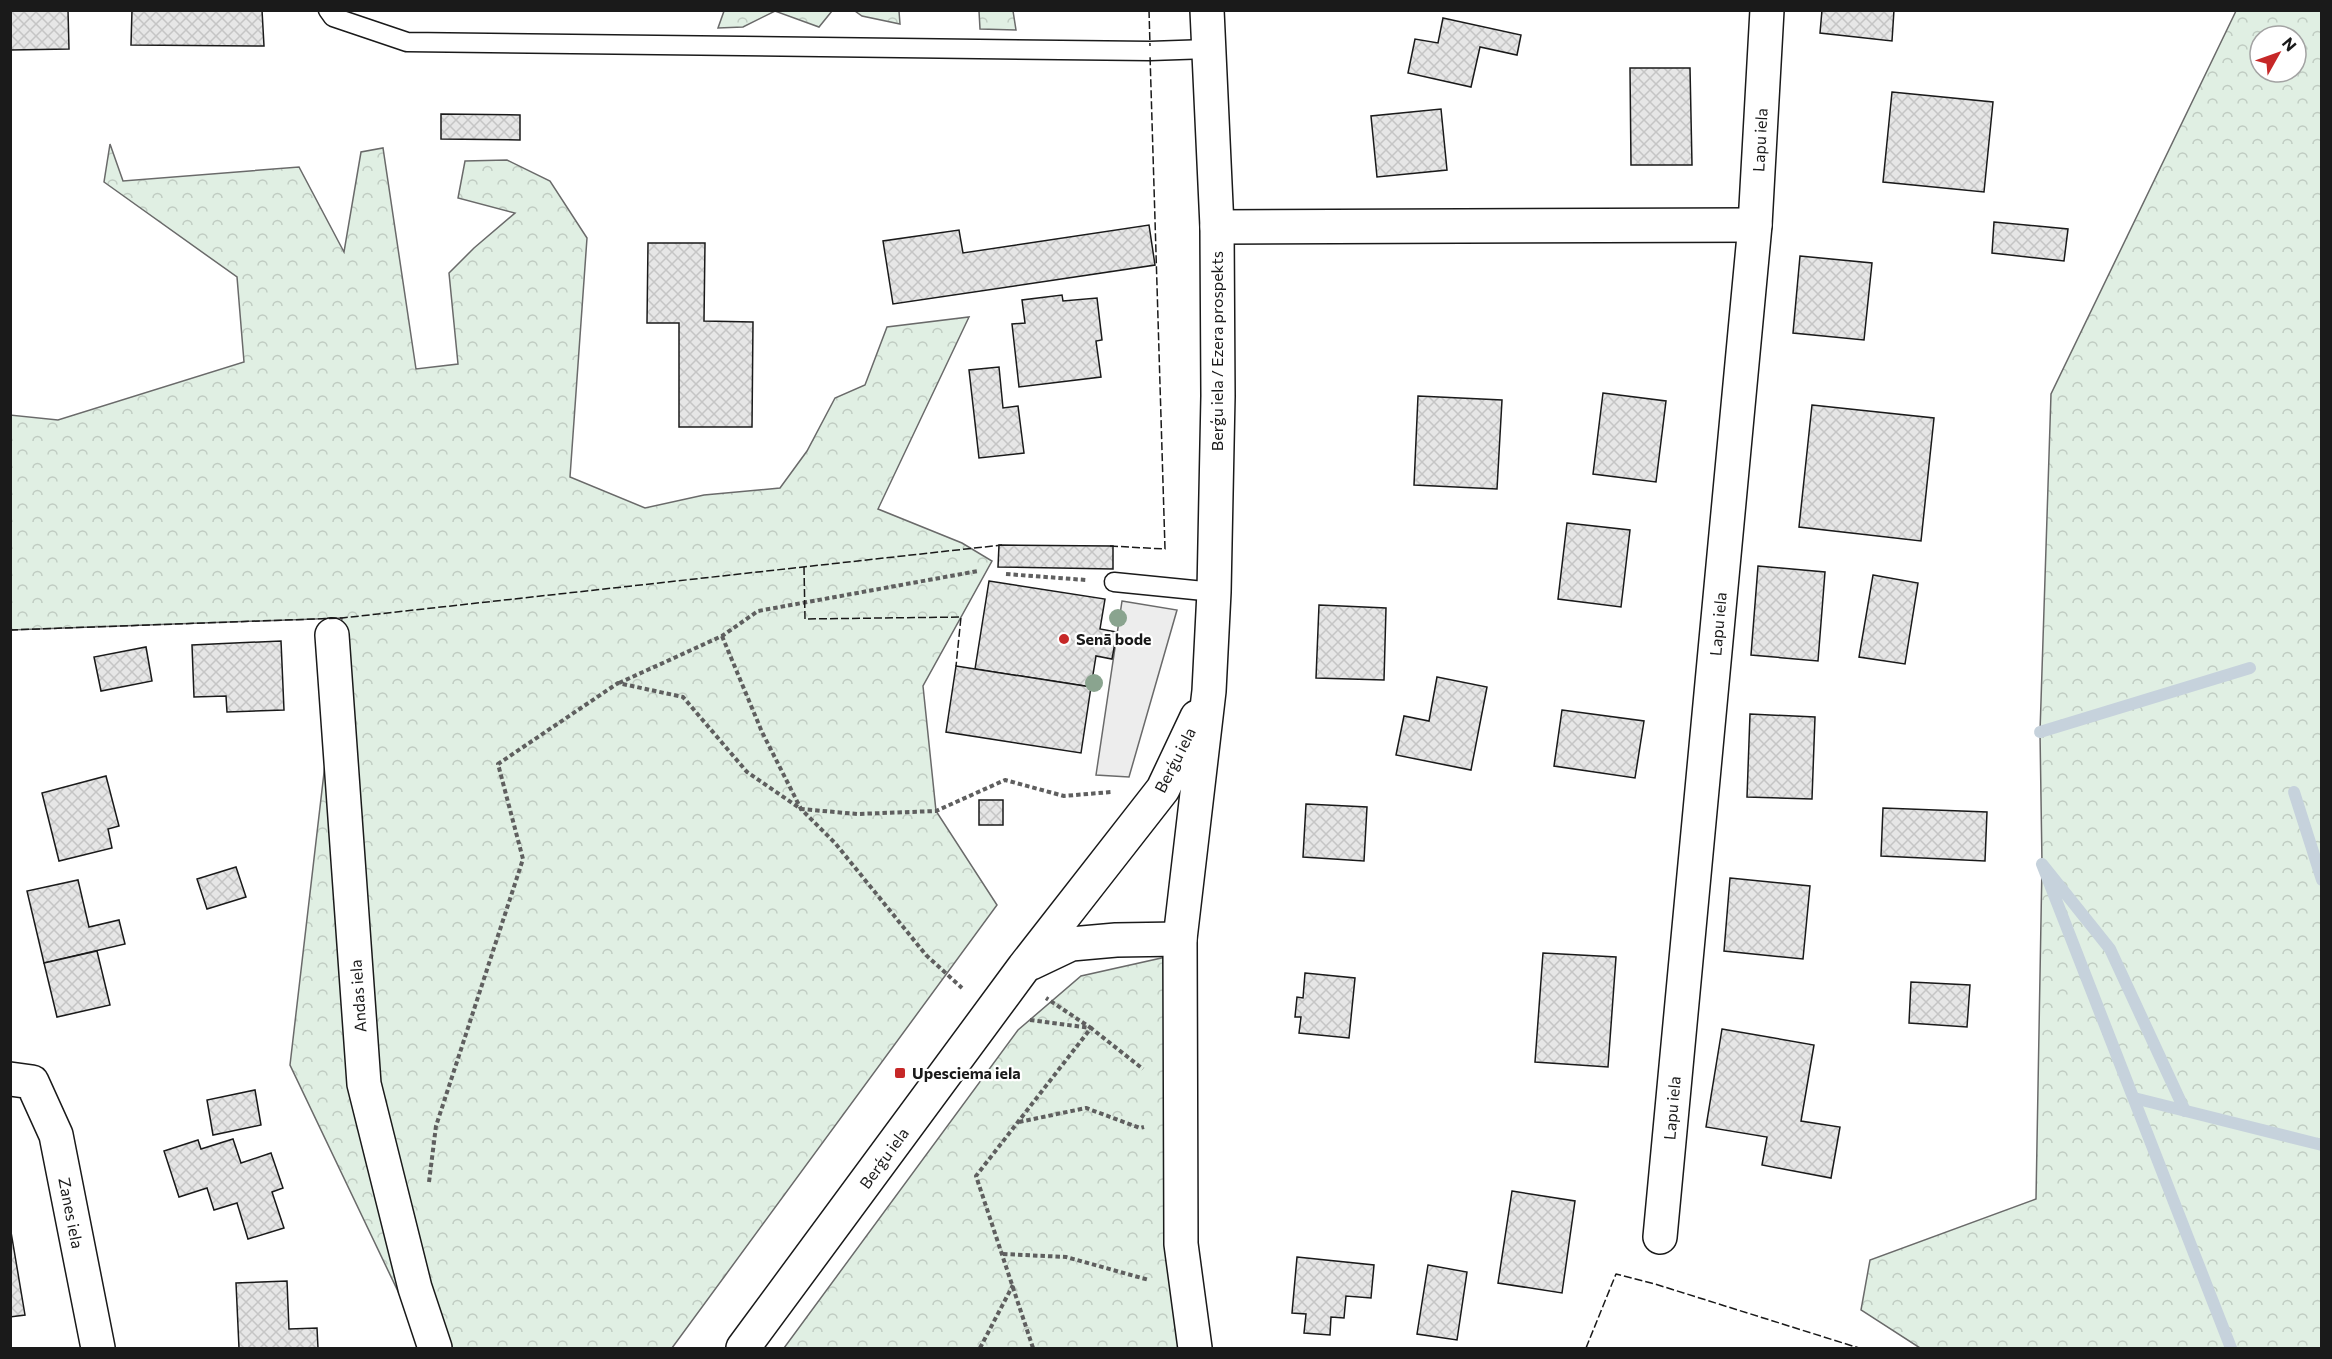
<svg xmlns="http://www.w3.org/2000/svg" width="2332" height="1359" viewBox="0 0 2332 1359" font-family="Commissioner,sans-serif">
	<defs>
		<pattern id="forest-crowns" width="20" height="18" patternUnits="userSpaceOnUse" patternTransform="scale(1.5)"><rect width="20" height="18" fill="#e0efe3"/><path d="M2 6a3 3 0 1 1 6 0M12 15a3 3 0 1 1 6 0" fill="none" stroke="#c0ccc2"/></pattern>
		<pattern id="building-cross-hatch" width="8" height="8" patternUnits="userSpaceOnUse" patternTransform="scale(1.5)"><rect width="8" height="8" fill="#e6e6e6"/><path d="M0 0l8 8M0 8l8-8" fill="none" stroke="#c5c5c5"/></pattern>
	</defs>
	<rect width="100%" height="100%" fill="#fff"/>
	<!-- forest -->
	<g fill="url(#forest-crowns)" stroke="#6a6a6a" stroke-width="1.5" fill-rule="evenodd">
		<polygon points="724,11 724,10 832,11 819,27 775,11 743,27 718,28"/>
		<polygon points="855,11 899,11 900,24 862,16"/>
		<polygon points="979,11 1013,11 1016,30 980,29"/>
		<path d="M2236 11H2321V1348H1920L1861 1310 1870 1260 2036 1199 2042 864 2040 732 2051 394ZM2260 36H2296V72H2260Z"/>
		<polygon points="110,144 123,181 299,167 344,252 361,152 383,148 416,369 458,364 449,273 474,248 515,213 458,198 465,161 507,160 550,181 587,238 570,477 645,508 704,495 780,488 807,451 835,398 865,385 887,327 969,317 878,509 962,543 992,561 923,686 936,811 997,905 672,1348 425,1348 290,1065 342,618 11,630 10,415 58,420 244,362 237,277 104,182"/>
		<polygon points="1166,957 1181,1348 784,1348 1018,1030 1081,976"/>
	</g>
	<!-- parking -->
	<polygon fill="#ededed" stroke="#6a6a6a" stroke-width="1.5" points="1122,601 1177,610 1129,777 1096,775"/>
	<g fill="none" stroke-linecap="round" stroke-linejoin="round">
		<!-- stream -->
		<g stroke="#c6d2dc" stroke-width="12">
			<polyline points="2040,732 2250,668"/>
			<polyline points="2294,792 2322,880"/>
			<polyline points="2134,1098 2322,1145"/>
			<polyline points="2185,1111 2110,949 2042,864 2231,1348"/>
		</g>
	</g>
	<!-- building -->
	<g fill="url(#building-cross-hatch)" stroke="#1a1a1a" stroke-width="1.5">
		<polygon points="10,10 68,10 69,49 10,50"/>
		<polygon points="132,10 262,10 264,46 131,45"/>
		<polygon points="1822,10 1894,10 1892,41 1820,33"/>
		<polygon points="1443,18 1521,35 1517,55 1480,47 1471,87 1408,73 1415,39 1438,43"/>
		<polygon points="1630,68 1690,68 1692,165 1631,165"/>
		<polygon points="1892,92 1993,102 1984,192 1883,182"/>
		<polygon points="1441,109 1447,170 1377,177 1371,116"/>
		<polygon points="441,114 520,115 520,140 441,139"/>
		<polygon points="1994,222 2068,229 2064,261 1992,253"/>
		<polygon points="1149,225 1155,265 893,304 883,241 959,230 963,253"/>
		<polygon points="648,243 705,243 704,321 753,322 752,427 679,427 679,323 647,323"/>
		<polygon points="1800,256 1872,263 1864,340 1793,333"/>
		<polygon points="1062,295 1063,301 1097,298 1102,340 1096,341 1101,377 1019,387 1012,324 1025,323 1022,300"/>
		<polygon points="999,367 1003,408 1018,406 1024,453 979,458 969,370"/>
		<polygon points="1603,393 1666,401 1656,482 1593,474"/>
		<polygon points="1418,396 1502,400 1497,489 1414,485"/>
		<polygon points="1812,405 1934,418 1921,541 1799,527"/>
		<polygon points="1567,523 1630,530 1621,607 1558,599"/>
		<polygon points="999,545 1113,546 1113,569 998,567"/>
		<polygon points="1758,566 1825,572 1818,661 1751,655"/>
		<polygon points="1873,575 1918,583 1905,664 1859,657"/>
		<polygon points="989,581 1105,599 1100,629 1117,632 1112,659 1096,656 1091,687 975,669"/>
		<polygon points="1319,605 1386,608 1384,680 1316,678"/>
		<polygon points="281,641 284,710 227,712 226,696 194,697 192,645"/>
		<polygon points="146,647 152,681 101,691 94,657"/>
		<polygon points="956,666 1091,687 1081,753 946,732"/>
		<polygon points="1437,677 1487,687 1471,770 1396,755 1404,716 1429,721"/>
		<polygon points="1562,710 1644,721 1635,778 1554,766"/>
		<polygon points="1750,714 1815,717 1812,799 1747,797"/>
		<polygon points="106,776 119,826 108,829 112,848 59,861 42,793"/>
		<rect x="979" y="800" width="24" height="25"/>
		<polygon points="1306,804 1367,807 1364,861 1303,857"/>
		<polygon points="1883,808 1987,812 1985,861 1881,856"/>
		<polygon points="236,867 246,897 207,909 197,879"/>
		<polygon points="1730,878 1810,886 1803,959 1724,951"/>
		<polygon points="78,880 89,927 119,920 125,944 44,963 27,891"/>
		<polygon points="97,951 110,1005 57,1017 44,963"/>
		<polygon points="1543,953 1616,957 1608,1067 1535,1062"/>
		<polygon points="1305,973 1355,978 1349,1038 1299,1033 1301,1017 1295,1017 1297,997 1303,998"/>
		<polygon points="1911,982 1970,985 1967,1027 1909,1023"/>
		<polygon points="1722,1029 1814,1045 1801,1121 1840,1127 1831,1178 1762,1165 1767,1137 1706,1127"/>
		<polygon points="255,1090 261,1125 213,1135 207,1100"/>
		<polygon points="233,1139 241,1163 271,1153 283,1188 272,1192 284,1228 248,1239 237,1203 214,1210 207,1188 179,1197 164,1151 198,1140 201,1149"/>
		<polygon points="1512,1191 1575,1201 1562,1293 1498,1283"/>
		<polygon points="10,1226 25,1315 10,1317"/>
		<polygon points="1297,1257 1374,1265 1371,1298 1346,1296 1344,1318 1331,1317 1330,1335 1304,1333 1306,1314 1292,1313"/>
		<polygon points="1428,1265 1467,1272 1457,1340 1417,1334"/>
		<polygon points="287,1281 289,1329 317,1328 318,1348 239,1348 236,1283"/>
	</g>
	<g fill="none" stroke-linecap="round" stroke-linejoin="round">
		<!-- lane casing -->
		<g stroke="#1a1a1a" stroke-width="21">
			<g id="lane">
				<polyline points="328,10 333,17 407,42 1150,51 1208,49"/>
				<polyline points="1114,582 1214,592"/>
			</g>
		</g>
		<!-- street casing -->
		<g stroke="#1a1a1a" stroke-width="36">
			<g id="street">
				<polyline points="1217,227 1755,225"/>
				<polyline points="332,635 364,1084 415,1288 435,1348"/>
				<polyline points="10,1079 32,1082 56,1135 98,1348"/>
				<polyline points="1660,1237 1755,225 1767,10"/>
			</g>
		</g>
		<!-- secondary casing -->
		<g stroke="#1a1a1a" stroke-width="36">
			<g id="secondary">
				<polyline points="1031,963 1071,944 1116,940 1180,939"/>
				<polyline points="743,1348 1024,967 1163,789 1197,717"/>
				<polyline points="1195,1348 1181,1244 1180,939 1209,691 1214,592 1218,396 1217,227 1207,10"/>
			</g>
		</g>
		<!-- path -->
		<g stroke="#5f5f5f" stroke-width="4" stroke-dasharray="4.5 3" stroke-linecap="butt">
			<polyline points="1006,574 1086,580"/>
			<polyline points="722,636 762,732 801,809 835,843 926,955 962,988"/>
			<polyline points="619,683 722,636 758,611 978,571"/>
			<polyline points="1030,1020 1091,1028 1143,1069"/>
			<polyline points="1019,1122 1086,1108 1140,1128 1144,1127"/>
			<polyline points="429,1182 436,1126 523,859 498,764 618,683 683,697 747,772 801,809 857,814 936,811 1005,780 1064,796 1111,792"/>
			<polyline points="1003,1254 1066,1257 1149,1280"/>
			<polyline points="980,1348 1013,1285"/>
			<polyline points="1033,1348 976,1176 1091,1028 1046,998"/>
		</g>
		<!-- lane -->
		<use href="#lane" stroke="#fff" stroke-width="18"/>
		<!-- street -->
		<use href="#street" stroke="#fff" stroke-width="33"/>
		<!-- secondary -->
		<use href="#secondary" stroke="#fff" stroke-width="33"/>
		<!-- fence -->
		<g stroke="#1a1a1a" stroke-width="1.5" stroke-dasharray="8 3" stroke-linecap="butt">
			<polyline points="1149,10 1150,46"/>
			<polyline points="1110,546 1165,549 1150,55"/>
			<polyline points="804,567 805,619 961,617 956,666"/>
			<polyline points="10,630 342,618 1002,545"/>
			<polyline points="1586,1348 1616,1274 1655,1284 1859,1348"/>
		</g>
	</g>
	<!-- trees -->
	<g fill="#8aa48f">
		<circle cx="1118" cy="618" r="9"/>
		<circle cx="1094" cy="683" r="9"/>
	</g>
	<!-- markers -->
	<g fill="#c62828" stroke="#fff" stroke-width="2">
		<circle cx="1064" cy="639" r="6"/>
		<rect x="894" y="1067" width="12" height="12" rx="3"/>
	</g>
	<g text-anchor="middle" stroke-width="4.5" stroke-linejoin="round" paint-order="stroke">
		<!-- street labels -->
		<g font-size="16" fill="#1a1a1a" stroke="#fff">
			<text transform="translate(1760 140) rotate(-87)" y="6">Lapu iela</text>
			<text transform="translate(1217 351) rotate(-90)" y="6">Berģu iela / Ezera prospekts</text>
			<text transform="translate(1718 624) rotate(-85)" y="6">Lapu iela</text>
			<text transform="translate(1175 760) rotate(-63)" y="6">Berģu iela</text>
			<text transform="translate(358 996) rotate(-94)" y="6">Andas iela</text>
			<text transform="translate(1672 1108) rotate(-85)" y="6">Lapu iela</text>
			<text transform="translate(884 1158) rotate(-54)" y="6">Berģu iela</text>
			<text transform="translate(71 1213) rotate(79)" y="6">Zanes iela</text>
		</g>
		<!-- poi labels -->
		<g font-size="16" font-weight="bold" fill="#1a1a1a" stroke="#fff" text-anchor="start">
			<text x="1076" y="645">Senā bode</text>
			<text x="912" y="1079">Upesciema iela</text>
		</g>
	</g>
	<!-- border -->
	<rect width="2332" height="1359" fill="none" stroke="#1a1a1a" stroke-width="24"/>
	<!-- north arrow -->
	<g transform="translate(2278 54) rotate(50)"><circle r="28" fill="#ffffff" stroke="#a3a3a3" stroke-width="1.5"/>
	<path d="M0-4.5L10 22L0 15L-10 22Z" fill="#c62828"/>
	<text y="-9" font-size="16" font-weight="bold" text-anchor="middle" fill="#1a1a1a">N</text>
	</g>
</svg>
